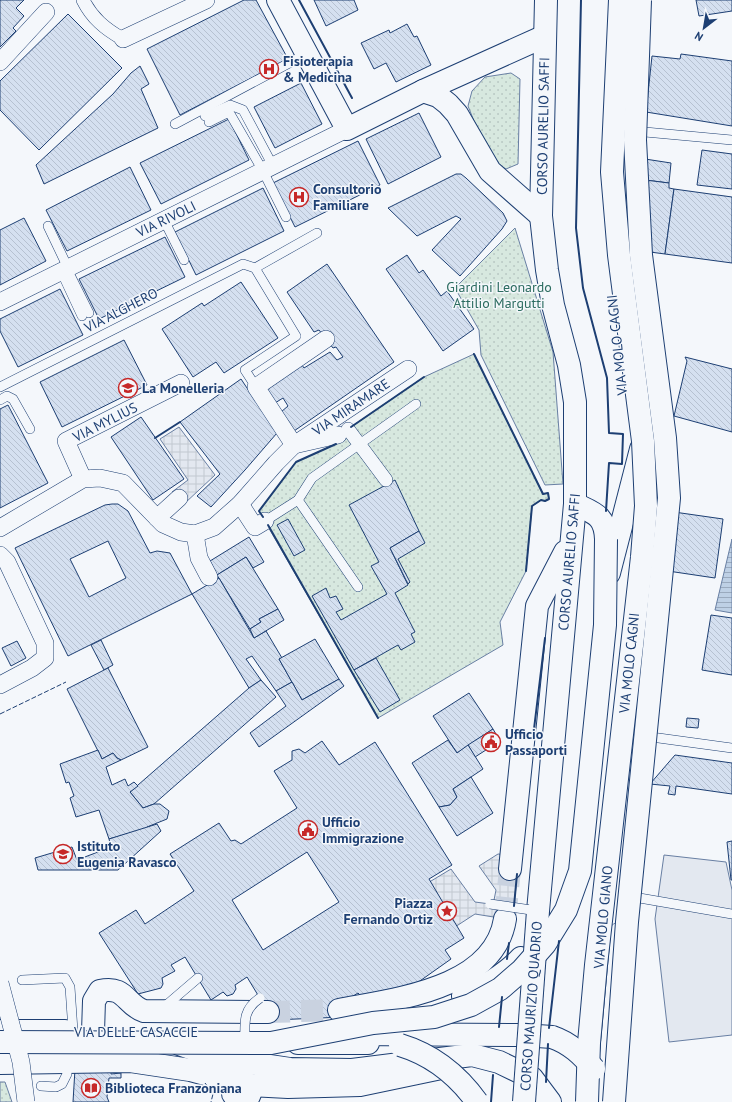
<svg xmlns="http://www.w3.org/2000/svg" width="732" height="1102" viewBox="0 0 732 1102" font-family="'PT Sans',sans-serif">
	<defs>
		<pattern id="park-dots" width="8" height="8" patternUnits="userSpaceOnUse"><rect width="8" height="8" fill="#d7e8df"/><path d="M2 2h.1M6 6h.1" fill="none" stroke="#b8c8c3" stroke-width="1.8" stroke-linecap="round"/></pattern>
		<pattern id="plaza-grid" width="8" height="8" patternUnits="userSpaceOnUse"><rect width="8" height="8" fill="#e3e8f0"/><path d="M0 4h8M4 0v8" fill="none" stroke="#c2c8d1"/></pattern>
		<pattern id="water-rules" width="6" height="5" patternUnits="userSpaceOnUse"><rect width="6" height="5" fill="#bed0e5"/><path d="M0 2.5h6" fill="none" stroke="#9aaabe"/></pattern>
		<pattern id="building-back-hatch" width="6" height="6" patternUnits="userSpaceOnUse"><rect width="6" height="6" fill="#d5e0f0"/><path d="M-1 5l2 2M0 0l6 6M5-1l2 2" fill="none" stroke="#b6c1d1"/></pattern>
	</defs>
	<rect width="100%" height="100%" fill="#f4f7fb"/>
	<!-- park -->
	<g fill="url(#park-dots)" stroke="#687fa3">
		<polygon points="511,73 520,79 518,164 506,169 497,163 474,121 468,106 472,91 485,77"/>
		<polygon points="515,228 553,352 563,484 545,485 481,355 479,330 455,288"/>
		<polygon points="474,354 543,494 548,493 549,499 545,501 541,500 532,506 526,571 500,622 503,645 378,718 259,511 296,462 345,440 348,429 424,377"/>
		<polygon points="0,1082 5,1082 12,1102 0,1102"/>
	</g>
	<!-- parking -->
	<polygon fill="#e3e8f0" stroke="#687fa3" points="664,855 726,862 732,890 732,1035 669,1042 655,919"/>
	<!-- plaza -->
	<g fill="url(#plaza-grid)" stroke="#687fa3">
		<polygon points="179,427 215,475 184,504 172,492 188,480 160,439"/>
		<polygon points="498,854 508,855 518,871 512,920 475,914 438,938 348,931 451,869 475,902 490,904 494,900 496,890 479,866"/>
	</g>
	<!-- water -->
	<polygon fill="url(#water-rules)" stroke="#687fa3" points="732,539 732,613 715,610"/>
	<!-- building -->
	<g fill="url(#building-back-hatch)" stroke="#1d3f73" fill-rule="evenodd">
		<polygon points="0,0 24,0 16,8 24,16 13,28 16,31 0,47"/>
		<polygon points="244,0 256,0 288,59 180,115 147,49"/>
		<polygon points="314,0 354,0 358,10 326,26"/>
		<polygon points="696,0 732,0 732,11 699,16"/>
		<polygon points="68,14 122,68 39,150 0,110 0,81"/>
		<polygon points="407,24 414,37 417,36 431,65 396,82 386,63 374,69 361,43 389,30 390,33"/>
		<polygon points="681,54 732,61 732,126 646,112 652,56 680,59"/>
		<polygon points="140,66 149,84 141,89 158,128 44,184 36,165 113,94 131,73"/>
		<polygon points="301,83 322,124 275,148 254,107"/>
		<polygon points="419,113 441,157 388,184 366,139"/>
		<polygon points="229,119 249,160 161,204 140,163"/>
		<polygon points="358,141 380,185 295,227 273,183"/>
		<polygon points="702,150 732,154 732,189 697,185"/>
		<polygon points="645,159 671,163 669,183 645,180"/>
		<polygon points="130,167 151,210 67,251 46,210"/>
		<polygon points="456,174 461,174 466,178 503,213 507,221 502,229 460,276 432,250 461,219 456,216 417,236 388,208"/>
		<polygon points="645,180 669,183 669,188 674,189 665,254 650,252"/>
		<polygon points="263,188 284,231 196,275 175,232"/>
		<polygon points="674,189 732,197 732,263 665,254"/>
		<polygon points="24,218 46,261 0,285 0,230"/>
		<polygon points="165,237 185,277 99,319 79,279"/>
		<polygon points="407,255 419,273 423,270 441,296 447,291 474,329 443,351 386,269"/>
		<polygon points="327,264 394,362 294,431 281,412 288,406 283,398 275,403 266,390 302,365 304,368 330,352 337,360 343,357 336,347 333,348 319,330 314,332 287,292"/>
		<polygon points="241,282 278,338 224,373 216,362 193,377 162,329 202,303 204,306"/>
		<polygon points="60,289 83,335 18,367 0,331 0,319"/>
		<polygon points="124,340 147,385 62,427 40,382"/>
		<polygon points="685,357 732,369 732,432 674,416 687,361"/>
		<polygon points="241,379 277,433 245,470 211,507 197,496 220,474 180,422"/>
		<polygon points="8,405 48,483 0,508 0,409"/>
		<polygon points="141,417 184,479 153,500 111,437"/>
		<polygon points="395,480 419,531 390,548 408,585 395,593 415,632 411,634 415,642 401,650 398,645 354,670 312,596 326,588 330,598 336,596 343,609 336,612 341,620 387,594 371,566 379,562 349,505"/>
		<path d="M112 504H118L128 511 150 553 157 551 170 553 192 594 68 656 15 548 105 505ZM108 541 126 578 89 597 70 559Z"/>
		<polygon points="674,512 723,519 715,578 668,571"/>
		<polygon points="288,519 305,550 294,556 277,525"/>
		<polygon points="419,531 425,543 398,559 410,582 408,584 390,548"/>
		<polygon points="249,537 264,562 253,568 246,557 217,575 210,561"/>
		<polygon points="246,557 278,609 259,619 261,622 250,629 217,575"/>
		<polygon points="219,578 254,638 266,631 282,658 279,659 292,682 276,691 252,656 246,659 261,680 249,688 192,594"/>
		<polygon points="278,609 284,620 254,638 250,629 261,622 259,619"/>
		<polygon points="711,615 732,618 732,675 702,670"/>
		<polygon points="315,639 339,679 302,700 279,659"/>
		<polygon points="101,640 113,665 104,670 91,645"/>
		<polygon points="17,641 26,658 11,666 2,648"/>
		<polygon points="376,658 400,700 380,712 354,670"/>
		<polygon points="108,668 148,747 121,760 117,758 113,753 102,759 67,689"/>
		<polygon points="339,679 344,686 259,747 250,733 286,706 276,691 292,682 302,700"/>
		<polygon points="261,680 276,697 154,804 143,808 130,792 249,688"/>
		<polygon points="469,693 493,729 457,753 433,716"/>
		<polygon points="687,718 699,719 698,728 686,727"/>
		<polygon points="493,729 500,741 475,757 468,745"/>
		<polygon points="448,740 457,753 468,745 483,769 453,789 457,797 450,805 439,807 412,763"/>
		<path d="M322 741 339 765 375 742 452 865 429 879 464 938 445 950 451 959 417 983 397 990 361 996 358 993 337 1006 343 1017 273 1020 247 977 235 985 236 989 233 994 227 996 223 992 211 1000 185 957 171 965 175 971 162 978 163 984 161 988 138 994 99 933 136 910 145 924 194 891 170 854 219 823 231 841 235 840 241 844 297 808 274 771 292 760V751L299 749 305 753ZM307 852 339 902 263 950 232 900Z"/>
		<polygon points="98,750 102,759 113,753 117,758 121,760 106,767 112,785 125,779 128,786 134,782 138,786 130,792 143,808 154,804 160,804 169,811 167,819 147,827 148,828 109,839 99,810 76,817 70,798 74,796 69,782 66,783 60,764"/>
		<polygon points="675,755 732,763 732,794 676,786 675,795 668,794 670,786 650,784"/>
		<polygon points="471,777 493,813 457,836 439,807 450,805 457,797 453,789"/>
		<polygon points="157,824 161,831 118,870 38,870 35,858 72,847 77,860 111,847 109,839"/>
		<polygon points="732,841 732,880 731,880 727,842"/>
		<polygon points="75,1069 111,1070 111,1074 121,1073 121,1078 109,1078 107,1097 109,1102 73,1102"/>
	</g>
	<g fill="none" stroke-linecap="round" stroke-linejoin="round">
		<!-- secondary-tunnel -->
		<g stroke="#c9d2e0" stroke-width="22" stroke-dasharray="22 11" stroke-linecap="butt">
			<polyline points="505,919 510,869"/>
			<polyline points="268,1012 339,1010"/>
		</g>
		<!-- service casing -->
		<g stroke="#1d3f73" stroke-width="10">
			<g id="service">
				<polyline points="205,116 230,105 243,110 273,166"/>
				<polyline points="209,122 229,112 263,171 286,217"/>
				<polyline points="175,124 306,54"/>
				<polyline points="635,129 645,132 732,140"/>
				<polyline points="164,220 184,260"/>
				<polyline points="48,226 68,268"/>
				<polyline points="67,269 89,313"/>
				<polyline points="61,271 82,316"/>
				<polyline points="0,387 243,264 255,268"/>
				<polyline points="256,387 245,370 296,336 255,268 317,233"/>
				<polyline points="0,400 7,396 13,399 30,429"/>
				<polyline points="298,500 312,478 416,404"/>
				<polyline points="265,521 298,500 358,587"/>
				<polyline points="644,736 732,748"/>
				<polyline points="628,896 732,914"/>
				<polyline points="22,980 65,978 70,987 73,1031"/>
				<polyline points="163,1008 198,978"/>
				<polyline points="41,1086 56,1087 62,1084 67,1074 66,1062"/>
				<polyline points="600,1102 616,928"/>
			</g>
		</g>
		<!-- pedestrian casing -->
		<g stroke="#1d3f73" stroke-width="14">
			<g id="pedestrian">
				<path d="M83 0C92 18 105 29 123 39"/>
				<polyline points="348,429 386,480"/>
			</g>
		</g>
		<!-- minor casing -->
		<g stroke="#1d3f73" stroke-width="18">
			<g id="minor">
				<polyline points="123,39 206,0"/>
				<polyline points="0,62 46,12"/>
				<polyline points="0,302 347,129"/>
				<polyline points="326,339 256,387 294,445 338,435"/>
				<polyline points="83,479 66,441 181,383"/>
				<polyline points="240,504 255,527 265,521"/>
				<polyline points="157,518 179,498"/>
				<polyline points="0,528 83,479 100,478 123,483 163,524 181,532 195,534 214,527 240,504 276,463 294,445 408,369"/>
				<polyline points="195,534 199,558 209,577"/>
				<polyline points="0,555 7,562 45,643 45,658 32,668 0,685"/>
			</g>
		</g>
		<!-- tertiary casing -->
		<g stroke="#1d3f73" stroke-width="24">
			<g id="tertiary">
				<polyline points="278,0 347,129 423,91 545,36"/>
				<polyline points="423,91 438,96 448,104 457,114 490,171 541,216"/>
			</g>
		</g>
		<!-- secondary casing -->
		<g stroke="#1d3f73" stroke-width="24">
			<g id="secondary">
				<path d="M575 504C594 513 605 515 606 539"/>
				<polyline points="510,869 537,606 565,552"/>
				<polyline points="538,911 575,504 575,402 569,365 553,305 547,270 541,216 546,0"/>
				<path d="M339 1010C395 999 494 989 505 919"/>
				<polyline points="0,1031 65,1031"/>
				<path d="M93 1032 94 1001 100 991C126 985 125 1005 144 1011L268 1012"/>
				<polyline points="298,1043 368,1043"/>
				<polyline points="0,1063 130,1061 190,1070 238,1083 246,1083 251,1091 249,1096 245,1100 237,1099 233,1094 233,1088 238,1083"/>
				<polyline points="249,1085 288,1087 360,1085 446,1067"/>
			</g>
		</g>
		<!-- trunk casing -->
		<g stroke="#1d3f73" stroke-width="24">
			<g id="trunk">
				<polyline points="609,573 641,449"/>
				<path d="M463 996C483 988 506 974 521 958"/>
				<polyline points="345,1034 523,1035 552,1037"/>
				<polyline points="179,1044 212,1056 230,1060 290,1069 352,1070 472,1055 499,1062 532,1078 550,1102"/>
			</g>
		</g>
		<!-- service -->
		<use href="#service" stroke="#f4f7fb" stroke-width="9"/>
		<!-- pedestrian -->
		<use href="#pedestrian" stroke="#f4f7fb" stroke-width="13"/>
		<!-- minor -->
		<use href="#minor" stroke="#f4f7fb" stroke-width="17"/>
		<!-- tertiary -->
		<use href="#tertiary" stroke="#f4f7fb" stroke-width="22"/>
		<!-- secondary -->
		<use href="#secondary" stroke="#f4f7fb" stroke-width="22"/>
		<!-- trunk -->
		<use href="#trunk" stroke="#f4f7fb" stroke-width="22"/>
		<!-- service-bridge casing -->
		<g stroke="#1d3f73" stroke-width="10" stroke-linecap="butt">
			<g id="service-bridge">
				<polyline points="490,904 538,911"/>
				<path d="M245 1043C245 1023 242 1010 260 998"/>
			</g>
		</g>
		<!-- minor-bridge casing -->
		<g stroke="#1d3f73" stroke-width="18" stroke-linecap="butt">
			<polyline id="minor-bridge" points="0,983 21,1062 26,1102"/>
		</g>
		<!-- secondary-bridge casing -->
		<g stroke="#1d3f73" stroke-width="24" stroke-linecap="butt">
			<g id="secondary-bridge">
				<polyline points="0,1042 271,1043 373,1023 434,1017 471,1005 500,989 522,970 545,944 566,910 580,871 605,625 606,539"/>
				<path d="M400 1045C433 1055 457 1074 477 1102"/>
				<polyline points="524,1102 538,911"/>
			</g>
		</g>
		<!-- trunk-bridge casing -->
		<g stroke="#1d3f73" stroke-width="24" stroke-linecap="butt">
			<g id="trunk-bridge">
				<path d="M552 1037C570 1043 582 1055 594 1069"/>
				<polyline points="587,1102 589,1043 596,965 642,557 646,506 643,441 619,255 612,172 620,0"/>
				<polyline points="614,1102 627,922 669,498 665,438 641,255 635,140 640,0"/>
			</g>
		</g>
		<!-- service-bridge -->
		<use href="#service-bridge" stroke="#f4f7fb" stroke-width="9"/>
		<!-- minor-bridge -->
		<use href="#minor-bridge" stroke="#f4f7fb" stroke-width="17"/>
		<!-- secondary-bridge -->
		<use href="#secondary-bridge" stroke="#f4f7fb" stroke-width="22"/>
		<!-- trunk-bridge -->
		<use href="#trunk-bridge" stroke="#f4f7fb" stroke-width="22"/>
		<!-- fence -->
		<g stroke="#1d3f73" stroke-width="1" stroke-dasharray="5 2" stroke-linecap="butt">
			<polyline points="0,714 66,682"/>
			<polyline points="205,1083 213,1094 211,1102"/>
		</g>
		<!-- wall -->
		<g stroke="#1d3f73" stroke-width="2">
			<polyline points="299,0 352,98"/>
			<polyline points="581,0 576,228 583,288 607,378 609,433 623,434 622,464 609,463 606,511"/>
			<polyline points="474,354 543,494 548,493 549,499 545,501 541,500 532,506 526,571"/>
			<polyline points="351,427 424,377"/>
			<polyline points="155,438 180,422"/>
			<polyline points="263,517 259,511 296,462 336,444"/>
			<polyline points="268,525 378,718"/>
			<polyline points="534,729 545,638"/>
			<polyline points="514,906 517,874"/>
			<polyline points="507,959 509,943"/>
			<polyline points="499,1027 502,997"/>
			<polyline points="549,1028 559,941"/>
			<polyline points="546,1082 548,1044"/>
			<polyline points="491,1102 493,1075"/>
		</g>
	</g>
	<!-- icons -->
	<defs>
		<g id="hospital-ring" transform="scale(1)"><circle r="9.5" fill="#f4f7fb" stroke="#c62828" stroke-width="1.5"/><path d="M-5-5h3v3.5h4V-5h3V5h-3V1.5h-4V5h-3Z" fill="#c62828"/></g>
		<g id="school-ring" transform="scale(1)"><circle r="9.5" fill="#f4f7fb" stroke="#c62828" stroke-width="1.5"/><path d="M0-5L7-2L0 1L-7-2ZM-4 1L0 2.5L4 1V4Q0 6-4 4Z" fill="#c62828"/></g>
		<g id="civic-ring" transform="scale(1)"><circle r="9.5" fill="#f4f7fb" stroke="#c62828" stroke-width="1.5"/><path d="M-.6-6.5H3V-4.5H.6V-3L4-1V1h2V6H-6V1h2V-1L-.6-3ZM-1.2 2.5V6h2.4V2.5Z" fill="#c62828"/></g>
		<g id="sight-ring" transform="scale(1)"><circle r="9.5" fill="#f4f7fb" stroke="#c62828" stroke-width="1.5"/><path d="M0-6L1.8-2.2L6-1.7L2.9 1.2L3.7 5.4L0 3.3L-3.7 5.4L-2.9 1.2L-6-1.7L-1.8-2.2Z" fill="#c62828"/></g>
		<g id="library-ring" transform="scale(1)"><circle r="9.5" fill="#f4f7fb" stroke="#c62828" stroke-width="1.5"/><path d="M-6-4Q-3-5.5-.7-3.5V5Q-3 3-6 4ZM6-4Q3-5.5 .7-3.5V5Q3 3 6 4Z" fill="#c62828"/></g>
	</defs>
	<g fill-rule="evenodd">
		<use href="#hospital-ring" x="269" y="69"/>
		<use href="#hospital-ring" x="299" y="197"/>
		<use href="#school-ring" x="128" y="388"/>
		<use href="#civic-ring" x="491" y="742"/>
		<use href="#civic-ring" x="308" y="830"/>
		<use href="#school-ring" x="63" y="854"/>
		<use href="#sight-ring" x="447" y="911"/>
		<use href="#library-ring" x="91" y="1088"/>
	</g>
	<g text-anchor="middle" stroke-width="3" stroke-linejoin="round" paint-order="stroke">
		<!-- poi labels -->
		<g font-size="14" font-weight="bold" fill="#1d3f73" stroke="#f4f7fb" text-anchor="start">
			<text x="283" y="66">Fisioterapia<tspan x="283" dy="16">&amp; Medicina</tspan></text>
			<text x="313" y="194">Consultorio<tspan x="313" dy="16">Familiare</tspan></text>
			<text x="142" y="393">La Monelleria</text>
			<text x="505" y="739">Ufficio<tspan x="505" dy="16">Passaporti</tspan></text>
			<text x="322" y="827">Ufficio<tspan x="322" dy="16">Immigrazione</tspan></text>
			<text x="77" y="851">Istituto<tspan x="77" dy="16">Eugenia Ravasco</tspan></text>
			<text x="433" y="908" text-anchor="end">Piazza<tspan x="433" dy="16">Fernando Ortiz</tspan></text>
			<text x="105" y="1093">Biblioteca Franzoniana</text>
		</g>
		<!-- street labels -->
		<g font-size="14" fill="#1d3f73" stroke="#f4f7fb">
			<text transform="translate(543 126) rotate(-89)" y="5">CORSO AURELIO SAFFI</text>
			<text transform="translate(166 219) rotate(-26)" y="5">VIA RIVOLI</text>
			<text transform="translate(121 310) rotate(-27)" y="5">VIA ALGHERO</text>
			<text transform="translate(617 345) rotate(-96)" y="5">VIA MOLO CAGNI</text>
			<text transform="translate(351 407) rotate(-34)" y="5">VIA MIRAMARE</text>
			<text transform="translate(105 422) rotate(-27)" y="5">VIA MYLIUS</text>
			<text transform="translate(569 562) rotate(-85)" y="5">CORSO AURELIO SAFFI</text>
			<text transform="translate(629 663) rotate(-84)" y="5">VIA MOLO CAGNI</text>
			<text transform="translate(603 917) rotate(-85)" y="5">VIA MOLO GIANO</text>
			<text transform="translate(531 1006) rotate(-86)" y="5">CORSO MAURIZIO QUADRIO</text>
			<text x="136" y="1037">VIA DELLE CASACCIE</text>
		</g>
		<!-- park labels -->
		<g font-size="14" fill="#2c6c60" stroke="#f4f7fb">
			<text x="499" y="292">Giardini Leonardo<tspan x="499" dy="16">Attilio Margutti</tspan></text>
		</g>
	</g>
	<!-- north arrow -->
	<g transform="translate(704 28) rotate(211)" stroke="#f4f7fb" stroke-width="3" paint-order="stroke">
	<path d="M0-3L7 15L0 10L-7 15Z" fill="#1d3f73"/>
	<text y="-6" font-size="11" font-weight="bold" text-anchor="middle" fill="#1d3f73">N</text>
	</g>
</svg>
